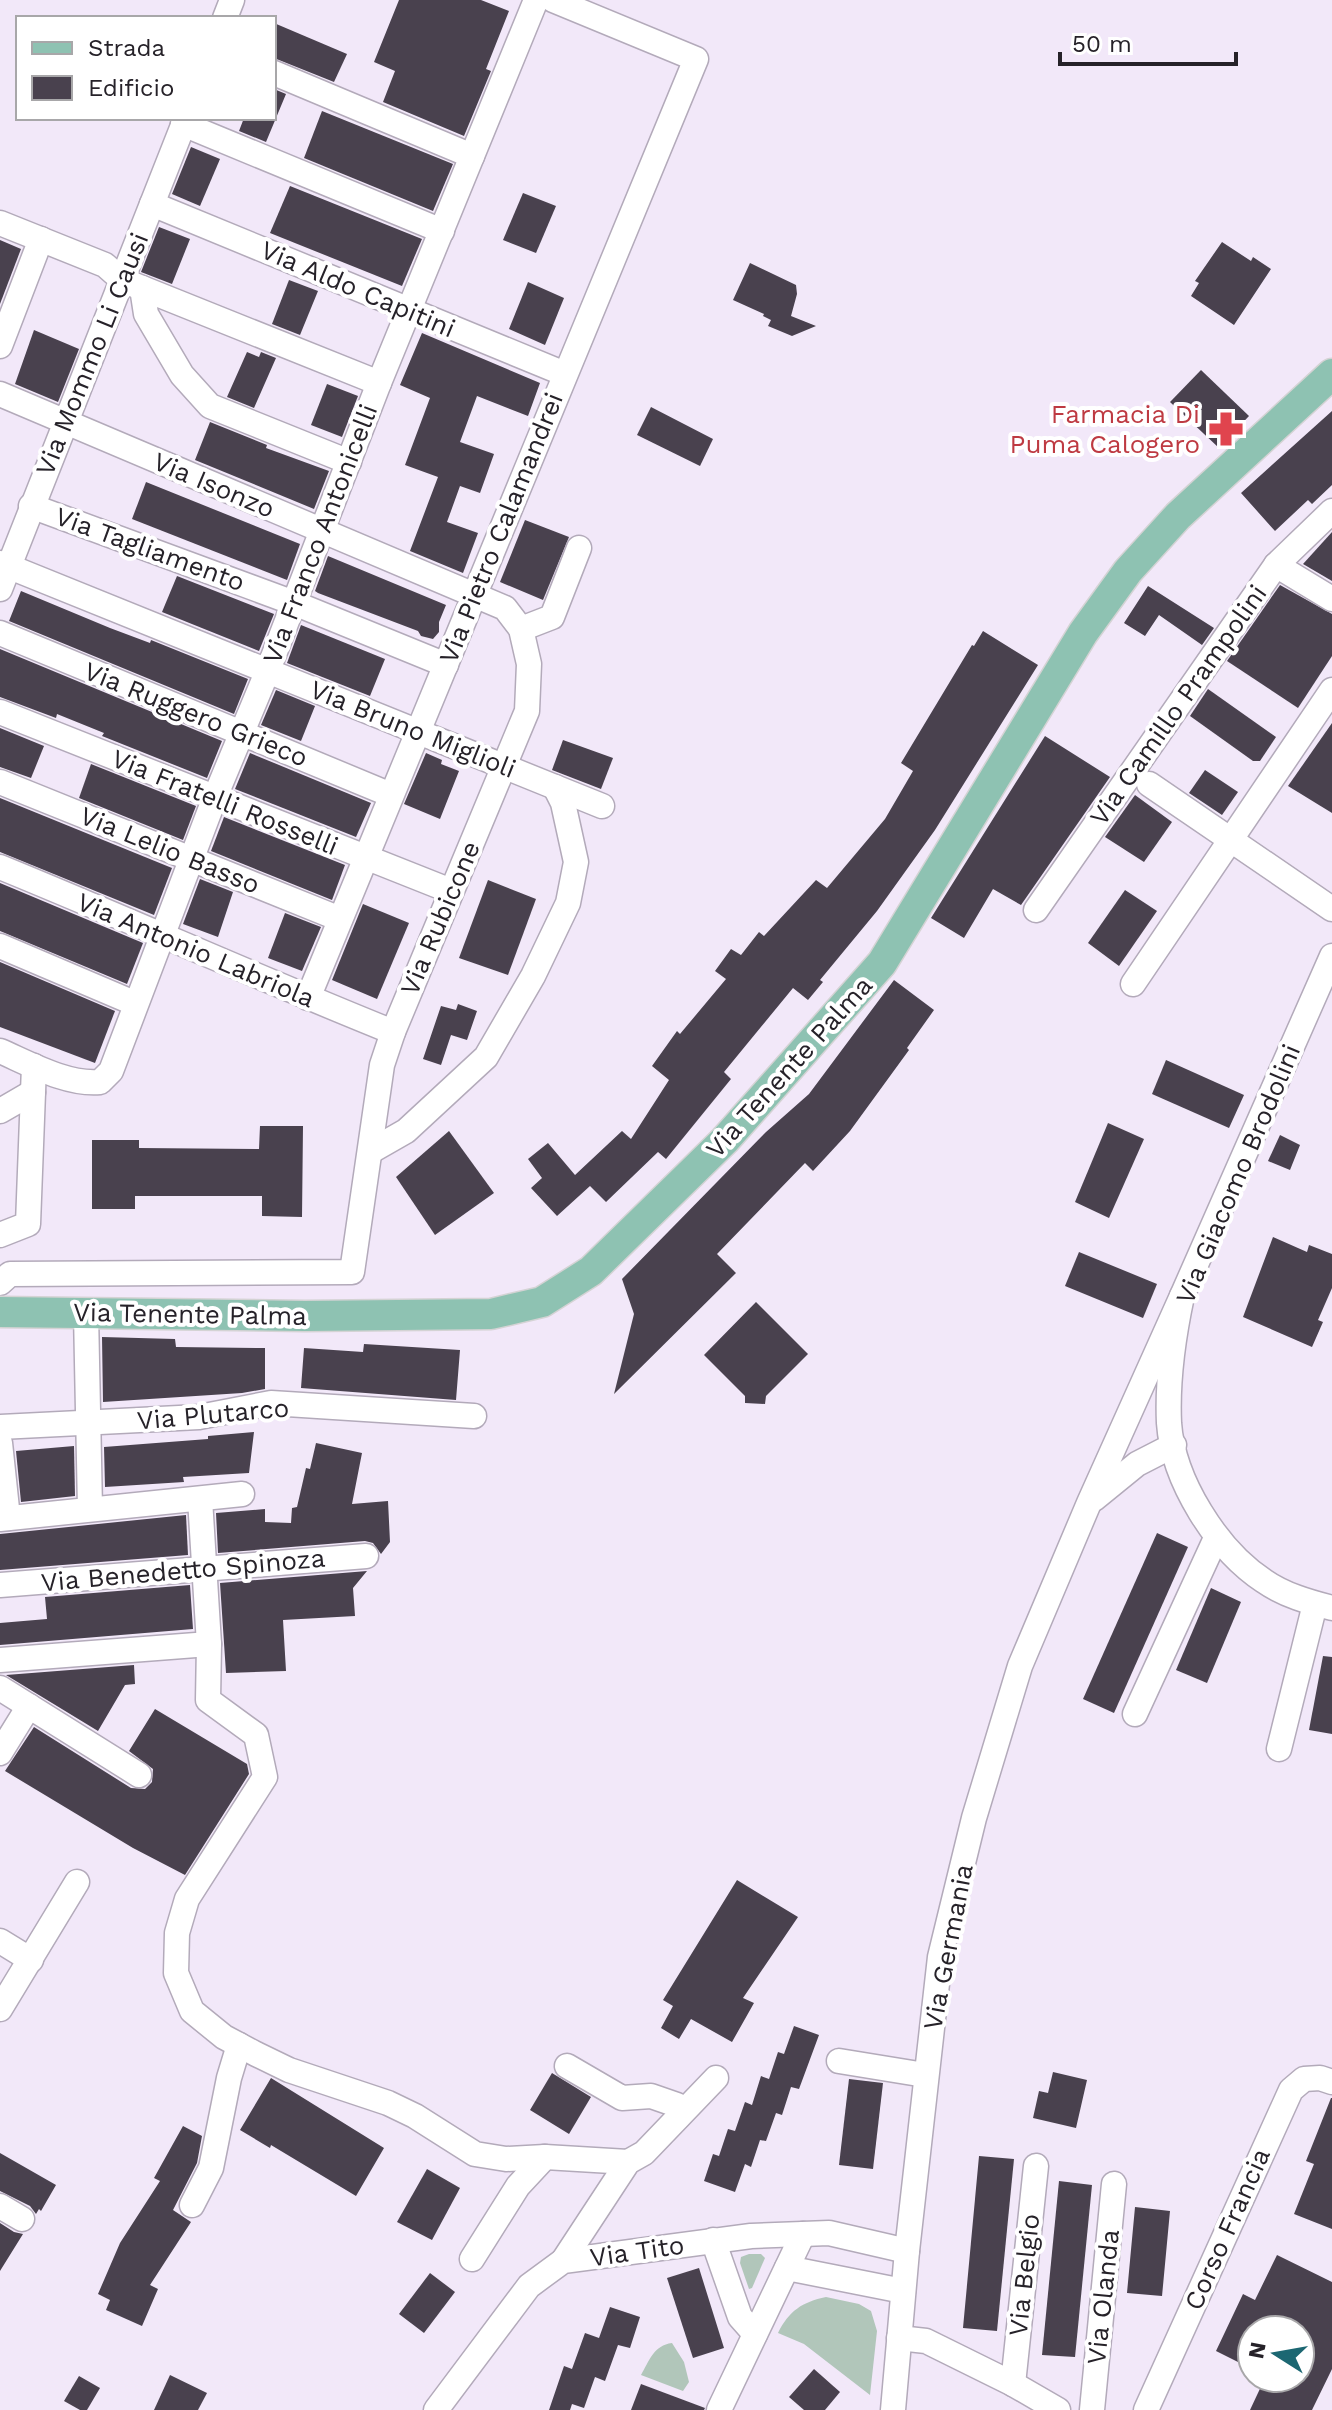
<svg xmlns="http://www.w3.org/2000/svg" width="1332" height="2410" viewBox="0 0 1332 2410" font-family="'Work Sans',sans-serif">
	<rect width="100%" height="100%" fill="#f2e8f9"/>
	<!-- green -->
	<g fill="#b1c6ba">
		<polygon points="749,2254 761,2254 765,2258 752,2288 749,2289 740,2263 741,2257"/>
		<path d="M826 2297 859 2304 871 2311 877 2331 870 2395 804 2344 778 2333C789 2311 802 2302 826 2297Z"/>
		<path d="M672 2343 684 2362 689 2382 683 2391 641 2375C649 2361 654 2345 672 2343Z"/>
	</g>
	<!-- building -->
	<g fill="#49414e">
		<polygon points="399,0 481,0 509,11 486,69 491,71 464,136 383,102 395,71 374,62"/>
		<polygon points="274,23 347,54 334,82 274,58"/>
		<polygon points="274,89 286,94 266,142 239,131 244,118 274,118"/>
		<polygon points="322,111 453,164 433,211 304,158"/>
		<polygon points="191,147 220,159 200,206 172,194"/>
		<polygon points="290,186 422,239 402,286 270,233"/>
		<polygon points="523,193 556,206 536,253 503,240"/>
		<polygon points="159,227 190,239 172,284 141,272"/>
		<polygon points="0,240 21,249 0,304"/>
		<polygon points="1222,242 1251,261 1253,257 1271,269 1234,325 1191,296 1199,283 1195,281"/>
		<polygon points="750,263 796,285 797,294 791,316 816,326 792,336 768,326 771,320 763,316 764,314 733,300"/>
		<polygon points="289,280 318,291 300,335 272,324"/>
		<polygon points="528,282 564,298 545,345 509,329"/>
		<polygon points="34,330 79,349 58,402 15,384"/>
		<polygon points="422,333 540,383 528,416 477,396 460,442 494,454 480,493 460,486 447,522 478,533 463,573 410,551 438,477 405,465 430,398 400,385"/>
		<polygon points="247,352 259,357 261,352 276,358 254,408 227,397"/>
		<polygon points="1201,370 1249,416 1219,448 1170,402"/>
		<polygon points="327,384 358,396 342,437 311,425"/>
		<polygon points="651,407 713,439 700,466 637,435"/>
		<polygon points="1332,411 1332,485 1312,504 1308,500 1275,531 1241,493"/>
		<polygon points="210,422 267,445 266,448 329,471 314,509 195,460"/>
		<polygon points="146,482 300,544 287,580 132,519"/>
		<polygon points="525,520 569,537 543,600 500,582"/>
		<polygon points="1332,532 1332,581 1303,564"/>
		<polygon points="328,556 446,605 439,622 439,632 433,639 421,636 418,631 318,593 315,591"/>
		<polygon points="177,576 274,614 259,651 162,612"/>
		<polygon points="1280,585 1332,614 1332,656 1298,708 1227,661"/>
		<polygon points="1148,586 1214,628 1202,645 1159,615 1145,636 1124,623"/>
		<polygon points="21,591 110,628 150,643 151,640 248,679 234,714 9,621"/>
		<polygon points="301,625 385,659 370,696 287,663"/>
		<polygon points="983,631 1038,665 935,830 877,911 820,980 823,982 808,1000 793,988 724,1072 731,1079 666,1159 658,1152 606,1202 590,1186 557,1216 531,1188 542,1178 528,1159 548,1143 575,1175 622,1131 631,1139 669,1080 652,1066 677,1031 680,1034 726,979 715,971 731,949 741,955 759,932 764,936 816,880 827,888 885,819 913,771 901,763 972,645 974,646"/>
		<polygon points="0,649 222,741 207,778 102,736 104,733 57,714 56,718 0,697"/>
		<polygon points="1208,689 1276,737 1260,761 1253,761 1190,716"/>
		<polygon points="276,690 315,706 301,741 261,725"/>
		<polygon points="1332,723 1332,813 1288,786"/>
		<polygon points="0,728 44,746 31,778 0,767"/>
		<polygon points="1045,736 1110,777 1021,905 993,889 964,938 931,918"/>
		<polygon points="563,740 613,758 601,789 552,770"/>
		<polygon points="250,753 371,803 356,837 235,789"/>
		<polygon points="426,753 442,760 441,764 459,771 440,819 404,804"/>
		<polygon points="91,764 196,806 183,840 79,798"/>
		<polygon points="1205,770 1238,792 1222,815 1189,793"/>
		<polygon points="1135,795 1172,822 1144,862 1105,837"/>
		<polygon points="0,798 172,868 154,915 0,852"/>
		<polygon points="224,817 345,865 332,900 211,851"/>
		<polygon points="200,879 233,892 218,937 183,924"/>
		<polygon points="488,880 536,899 508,975 459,958"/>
		<polygon points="0,883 143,943 127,984 0,931"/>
		<polygon points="1125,890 1157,911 1119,966 1088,943"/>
		<polygon points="363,904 409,923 377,999 332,980"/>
		<polygon points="285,913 321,927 302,971 268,958"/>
		<polygon points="0,962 115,1011 95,1063 0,1027"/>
		<polygon points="894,980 934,1010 907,1048 909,1050 850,1131 813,1171 805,1163 717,1254 736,1273 614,1394 634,1314 622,1279 766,1132 809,1094"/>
		<polygon points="458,1004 477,1011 467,1040 451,1035 441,1065 423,1059 441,1006 456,1010"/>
		<polygon points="1166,1060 1244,1095 1229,1128 1152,1094"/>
		<polygon points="1108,1123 1144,1139 1109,1218 1075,1202"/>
		<polygon points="260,1126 303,1126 302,1217 262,1216 262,1196 135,1196 135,1209 92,1209 92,1140 139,1140 139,1148 259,1149"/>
		<polygon points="449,1131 494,1193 435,1235 396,1177"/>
		<polygon points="1280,1135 1300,1145 1290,1170 1268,1161"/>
		<polygon points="1273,1237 1307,1252 1309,1245 1332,1254 1332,1288 1318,1320 1323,1322 1312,1347 1243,1317"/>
		<polygon points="1079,1252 1157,1284 1143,1318 1065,1286"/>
		<polygon points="756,1302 808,1354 766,1396 765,1404 745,1403 745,1396 704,1355"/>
		<polygon points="102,1337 175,1339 176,1347 265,1348 265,1389 242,1393 103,1402"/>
		<polygon points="364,1344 460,1350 456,1400 301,1388 304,1348 363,1352"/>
		<polygon points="254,1432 249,1473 183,1477 184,1482 105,1487 104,1447 208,1439 208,1436"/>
		<polygon points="316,1443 362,1453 352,1504 388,1501 390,1542 381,1554 373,1543 365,1541 218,1553 216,1513 265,1509 265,1522 291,1523 292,1508 297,1507 306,1468 310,1469"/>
		<polygon points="74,1446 75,1496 21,1502 16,1451"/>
		<polygon points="186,1515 188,1555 0,1570 0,1534"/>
		<polygon points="1157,1533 1188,1547 1114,1713 1083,1699"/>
		<polygon points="367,1571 353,1588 355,1616 283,1620 286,1671 226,1673 220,1583"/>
		<polygon points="190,1585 193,1629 0,1645 0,1623 47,1619 45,1597"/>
		<polygon points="1211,1588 1241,1602 1207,1683 1176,1670"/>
		<polygon points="1323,1656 1332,1657 1332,1734 1309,1730"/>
		<polygon points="134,1665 135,1684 125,1685 98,1731 6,1675"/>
		<polygon points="155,1709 247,1764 249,1774 185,1875 133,1848 5,1771 34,1727 131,1788 145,1789 152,1782 153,1769 129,1751"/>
		<polygon points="737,1880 798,1917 743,1998 754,2003 732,2042 691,2019 679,2039 661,2028 673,2006 663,2000"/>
		<polygon points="794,2026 819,2035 799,2089 791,2087 782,2115 776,2113 766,2141 760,2140 751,2167 745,2164 735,2192 704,2181 713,2154 719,2156 728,2129 735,2131 745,2102 752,2105 761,2076 769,2079 778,2052 784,2054"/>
		<polygon points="1053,2072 1087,2080 1076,2128 1033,2118 1039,2091 1048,2093"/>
		<polygon points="552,2073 591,2097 569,2134 530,2110"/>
		<polygon points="271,2078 384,2148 356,2196 271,2145 270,2148 240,2130"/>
		<polygon points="849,2079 883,2083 873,2169 839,2165"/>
		<polygon points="1331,2098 1332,2098 1332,2229 1294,2214 1314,2164 1306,2161"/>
		<polygon points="183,2126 202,2136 197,2163 173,2210 191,2222 150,2285 158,2289 142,2326 106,2310 110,2300 98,2294 120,2243 160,2181 154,2178"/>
		<polygon points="0,2153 56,2185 41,2211 39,2209 36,2214 30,2206 0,2191"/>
		<polygon points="979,2156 1014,2159 997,2331 963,2328"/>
		<polygon points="427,2169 460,2188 432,2240 397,2222"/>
		<polygon points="1059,2181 1092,2185 1075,2357 1042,2355"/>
		<polygon points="1135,2207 1170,2211 1162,2296 1127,2293"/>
		<polygon points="0,2223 14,2232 23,2234 0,2271"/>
		<polygon points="1277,2255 1332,2282 1332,2369 1312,2410 1250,2410 1265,2378 1300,2378 1300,2330 1252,2330 1252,2369 1216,2351 1243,2294 1255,2300"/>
		<polygon points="699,2268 724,2348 693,2358 667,2278"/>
		<polygon points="430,2273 455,2292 424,2333 399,2314"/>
		<polygon points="610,2307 640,2317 630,2348 618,2345 605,2381 595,2377 584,2408 572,2404 570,2410 549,2410 564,2366 572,2369 585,2333 599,2338"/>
		<polygon points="814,2369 840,2392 825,2410 804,2410 789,2397"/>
		<polygon points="170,2375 207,2393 198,2410 154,2410"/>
		<polygon points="79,2376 100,2388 87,2410 80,2410 64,2401"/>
		<polygon points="641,2384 705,2408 704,2410 631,2410"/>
	</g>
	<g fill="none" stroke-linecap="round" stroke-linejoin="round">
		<!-- minor casing -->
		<g stroke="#b3aaba" stroke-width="27">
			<g id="minor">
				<polyline points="225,18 232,0"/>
				<polyline points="274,73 472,156"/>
				<polyline points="183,124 442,231"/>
				<polyline points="152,204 565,374"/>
				<polyline points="0,223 105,265 122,280 379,383"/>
				<polyline points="142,288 146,314 182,375 210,406 349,462"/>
				<polyline points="0,346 41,239"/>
				<polyline points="0,394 505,608 521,629 529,664 527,711 393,1032 382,1065 352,1272 10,1274 0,1283"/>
				<polyline points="31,506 294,603 446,665"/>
				<polyline points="0,563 602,806"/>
				<polyline points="1276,565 1332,599"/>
				<polyline points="0,589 186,118"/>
				<polyline points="521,629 552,617 579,548"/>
				<polyline points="0,633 391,795"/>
				<polyline points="0,712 451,891"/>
				<polyline points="0,782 340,919"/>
				<polyline points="1149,784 1332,909"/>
				<path d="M0 867C132 921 261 979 393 1032"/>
				<polyline points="1036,910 1276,565 1332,511"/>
				<polyline points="0,946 134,1003"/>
				<path d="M1332 956 1182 1296C1173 1338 1167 1380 1169 1423 1173 1481 1217 1550 1264 1581 1284 1595 1309 1602 1332 1608"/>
				<polyline points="1133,984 1332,690"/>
				<polyline points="308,998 696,59 553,0"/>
				<path d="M0 1051C30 1064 67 1085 100 1082L111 1071 215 797 268 670 379 383 536 0"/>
				<polyline points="0,1111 33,1092"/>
				<polyline points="371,1151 406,1131 486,1057 533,976 568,903 576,862 563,803 555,787"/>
				<polyline points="0,1235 28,1224 34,1066"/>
				<polyline points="86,1313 90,1509"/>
				<polyline points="0,1427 199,1417 271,1403 474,1416"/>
				<polyline points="0,1443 8,1518"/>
				<polyline points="200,1499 209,1644 208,1700 256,1735 265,1777 187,1899 177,1933 176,1973 192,2011 224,2037 256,2054 289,2070 388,2103 415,2116 475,2154 506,2159 545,2157 628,2162"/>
				<polyline points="1094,1499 1137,1464 1174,1445"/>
				<polyline points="0,1519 242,1494"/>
				<polyline points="0,1585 366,1556"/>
				<polyline points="0,1660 209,1644"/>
				<polyline points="0,1688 139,1775"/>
				<polyline points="1135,1714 1216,1538"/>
				<polyline points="1279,1749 1315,1604"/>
				<polyline points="0,1753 29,1706"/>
				<polyline points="0,1941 31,1960"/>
				<polyline points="0,2009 77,1882"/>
				<polyline points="839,2061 925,2075"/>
				<polyline points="567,2066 622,2098 651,2096 677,2105 678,2117"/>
				<polyline points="192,2205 211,2168 229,2078 239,2045"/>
				<polyline points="0,2206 22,2219"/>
				<polyline points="713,2240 740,2317 755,2334"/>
				<polyline points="472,2259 518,2186 545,2157"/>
				<polyline points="563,2261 628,2162 644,2153 716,2078"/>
				<polyline points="787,2268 903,2291"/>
				<polyline points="899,2338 926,2341 1013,2384 1058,2410"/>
				<polyline points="1013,2384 1036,2166"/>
				<polyline points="436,2410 529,2286 563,2261 751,2236 829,2233 907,2251"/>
				<polyline points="719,2410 803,2234"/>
				<polyline points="893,2410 907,2251 940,1957 974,1818 1020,1666 1089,1503 1182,1296"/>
				<polyline points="1092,2410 1114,2184"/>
				<polyline points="1146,2410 1291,2090 1304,2079 1320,2078 1332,2082"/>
			</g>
		</g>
		<!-- major casing -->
		<g stroke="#d4d3d4" stroke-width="33">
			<polyline id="major" points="0,1312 305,1316 491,1314 542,1302 591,1271 725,1140 882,963 1083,633 1128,571 1178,516 1332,374"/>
		</g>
		<!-- minor -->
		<use href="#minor" stroke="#fff" stroke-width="24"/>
		<!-- major -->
		<use href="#major" stroke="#8ec2b2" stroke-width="30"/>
	</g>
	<!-- icons -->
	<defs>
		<g id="pharmacy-bare" transform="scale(2.76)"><path d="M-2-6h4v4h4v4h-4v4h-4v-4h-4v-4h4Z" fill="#e0444e" stroke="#fff" stroke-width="2.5" paint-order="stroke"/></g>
	</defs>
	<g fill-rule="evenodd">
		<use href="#pharmacy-bare" x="1226" y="429"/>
	</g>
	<g text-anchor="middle" stroke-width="8" stroke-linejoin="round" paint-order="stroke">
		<!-- street labels -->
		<g font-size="26" fill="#262229" stroke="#fff">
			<text transform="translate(358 289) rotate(23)" y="9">Via Aldo Capitini</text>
			<text transform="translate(92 354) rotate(-68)" y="9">Via Mommo Li Causi</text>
			<text transform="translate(214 485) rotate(23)" y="9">Via Isonzo</text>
			<text transform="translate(501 528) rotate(-68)" y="9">Via Pietro Calamandrei</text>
			<text transform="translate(320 534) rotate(-69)" y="9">Via Franco Antonicelli</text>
			<text transform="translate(150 549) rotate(20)" y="9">Via Tagliamento</text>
			<text transform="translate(1178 705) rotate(-55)" y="9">Via Camillo Prampolini</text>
			<text transform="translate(196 714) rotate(22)" y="9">Via Ruggero Grieco</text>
			<text transform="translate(413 729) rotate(22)" y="9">Via Bruno Miglioli</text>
			<text transform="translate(225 802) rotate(22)" y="9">Via Fratelli Rosselli</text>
			<text transform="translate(170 850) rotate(22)" y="9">Via Lelio Basso</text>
			<text transform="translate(440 918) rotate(-67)" y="9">Via Rubicone</text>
			<text transform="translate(196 950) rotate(23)" y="9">Via Antonio Labriola</text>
			<text transform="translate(789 1067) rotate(-48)" y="9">Via Tenente Palma</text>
			<text transform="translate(1238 1174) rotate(-67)" y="9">Via Giacomo Brodolini</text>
			<text transform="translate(190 1314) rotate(1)" y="9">Via Tenente Palma</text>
			<text transform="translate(213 1414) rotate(-5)" y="9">Via Plutarco</text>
			<text transform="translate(183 1570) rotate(-5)" y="9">Via Benedetto Spinoza</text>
			<text transform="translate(948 1947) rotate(-79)" y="9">Via Germania</text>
			<text transform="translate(1227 2229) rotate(-66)" y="9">Corso Francia</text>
			<text transform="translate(637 2251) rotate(-8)" y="9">Via Tito</text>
			<text transform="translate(1024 2275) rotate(-84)" y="9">Via Belgio</text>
			<text transform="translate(1103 2297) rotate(-84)" y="9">Via Olanda</text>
		</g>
		<!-- health labels -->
		<g font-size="26" fill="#be3a42" stroke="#fff" text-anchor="end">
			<text x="1200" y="423">Farmacia Di<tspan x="1200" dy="30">Puma Calogero</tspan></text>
		</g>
	</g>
	<!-- legend -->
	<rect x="16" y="16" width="260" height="104" fill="#ffffff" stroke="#a8a7a9" stroke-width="2"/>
	<rect x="32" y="42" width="40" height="12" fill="#8ec2b2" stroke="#a8a7a9" stroke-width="2"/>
	<text x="88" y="56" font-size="24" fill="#262229">Strada</text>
	<rect x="32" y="76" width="40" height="24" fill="#49414e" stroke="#a8a7a9" stroke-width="2"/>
	<text x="88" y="96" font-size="24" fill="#262229">Edificio</text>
	<!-- north arrow -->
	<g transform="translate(1276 2354) rotate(281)"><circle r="38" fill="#ffffff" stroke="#a8a7a9" stroke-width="2"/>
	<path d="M0-6L14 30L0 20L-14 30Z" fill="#1c6772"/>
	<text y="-12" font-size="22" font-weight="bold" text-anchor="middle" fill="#262229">N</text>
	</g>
	<!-- scale -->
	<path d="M1060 52v12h176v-12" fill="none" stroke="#262229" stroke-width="4"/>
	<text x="1072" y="52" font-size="24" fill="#262229" stroke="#ffffff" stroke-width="6" paint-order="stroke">50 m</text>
</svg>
